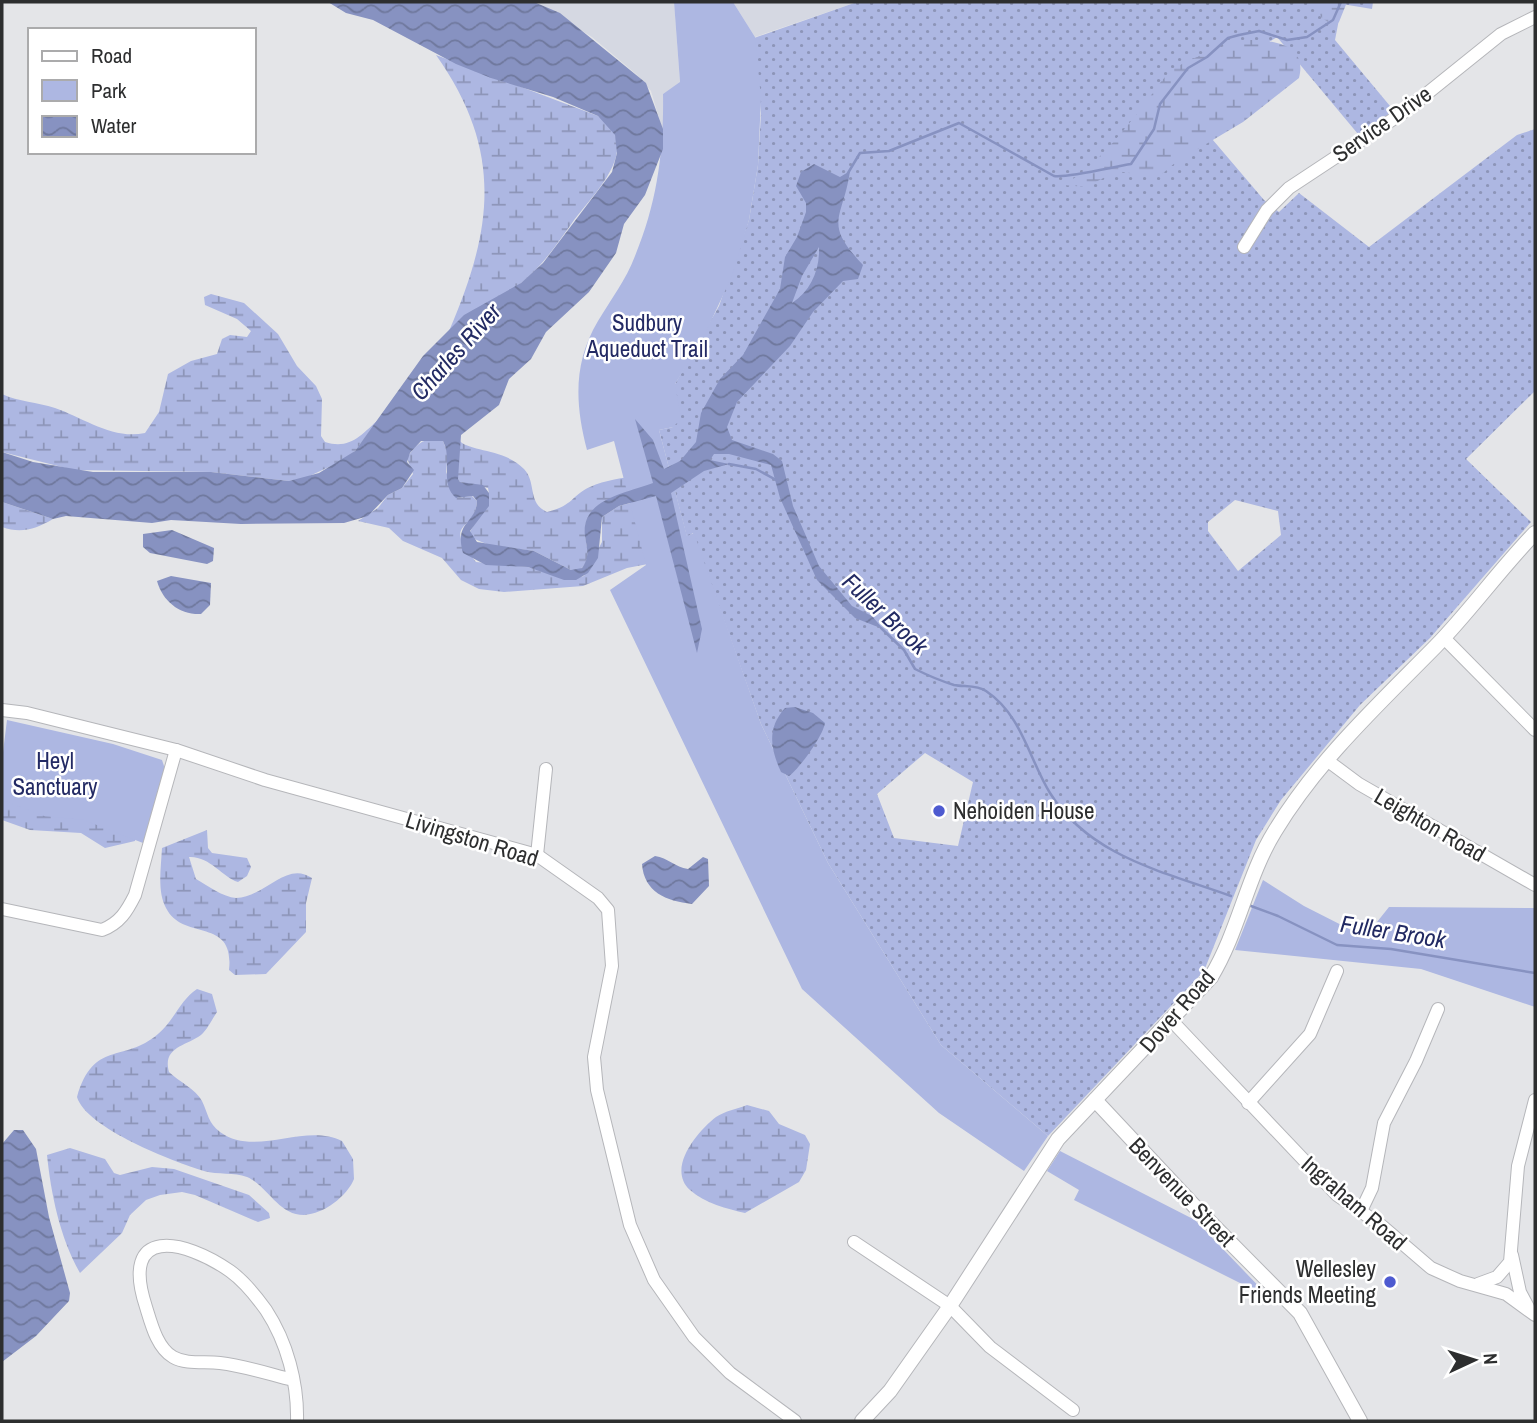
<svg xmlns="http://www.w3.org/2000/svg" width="1537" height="1423" viewBox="0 0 1537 1423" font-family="'Archivo Narrow',sans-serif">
	<defs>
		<pattern id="grass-dots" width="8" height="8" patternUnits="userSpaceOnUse" patternTransform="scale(1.75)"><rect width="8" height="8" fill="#adb7e2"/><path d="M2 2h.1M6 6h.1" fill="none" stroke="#8d95b8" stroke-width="1.8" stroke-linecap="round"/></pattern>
		<pattern id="wetland-marsh" width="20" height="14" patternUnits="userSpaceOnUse" patternTransform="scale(1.75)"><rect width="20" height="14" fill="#adb7e2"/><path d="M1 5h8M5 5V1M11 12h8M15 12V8" fill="none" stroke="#8d95b8"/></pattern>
		<pattern id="water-waves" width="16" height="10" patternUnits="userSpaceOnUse" patternTransform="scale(1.75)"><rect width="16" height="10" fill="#8792c1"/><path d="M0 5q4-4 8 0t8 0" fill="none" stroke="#6f789d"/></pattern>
	</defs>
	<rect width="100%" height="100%" fill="#e4e5e8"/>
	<!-- built -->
	<g fill="#d5d8e2">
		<polygon points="534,2 674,2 680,83 663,94 664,135 651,91 636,74 592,37"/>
		<polygon points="733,2 857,2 755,37"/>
	</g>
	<!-- grass -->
	<path fill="url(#grass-dots)" fill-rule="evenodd" d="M857 2H1373L1372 9 1342 4 1335 40 1395 112 1358 134 1277 37 1178 99 1264 200 1279 212 1299 193 1369 247 1517 135 1535 129V391L1466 459 1531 522 1430 638 1360 705 1281 800 1256 840 1204 971 1048 1136 941 1045 828 863 761 724 693 533 687 537 659 430 673 427 675 384 719 306 749 220 758 165 761 113 754 38ZM1235 500 1278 511 1281 535 1238 571 1208 531V522ZM925 753 973 782 958 846 894 838 877 794Z"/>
	<!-- wetland -->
	<g fill="url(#wetland-marsh)">
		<polygon points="1312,2 1347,2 1339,22 1334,26 1322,18"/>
		<path d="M1245 40C1271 40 1308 43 1299 78L1243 122 1176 162 1162 174 1140 175 1117 171 1086 187 1063 185C1096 167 1124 130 1147 101 1154 91 1162 79 1171 71 1179 63 1233 41 1245 40Z"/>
		<path d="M436 55 598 116C646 147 592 195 572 223 556 245 542 267 520 284 495 303 473 306 449 331 493 229 504 151 436 55Z"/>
		<path d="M211 294 244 303 278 334 297 366 316 386 322 399 321 436 325 442C350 450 361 435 379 419L355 451 344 460 303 479 289 481 211 472 74 470 2 452V394C19 402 37 402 55 408 84 418 113 440 145 433L159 412 168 374 191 361 217 354 222 339 230 335 247 337 251 331 237 319 205 305 204 297Z"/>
		<path d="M436 439 443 441 448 454 446 472 457 498 472 496 477 501C475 533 441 520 476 562L528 567 570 580 584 576 602 542V517L619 506 646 499 648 564 627 568 583 586 504 592 479 589 461 580 442 558 403 541 389 528 358 521 378 508 388 495 402 488 413 474 407 458C415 446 421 439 436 439Z"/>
		<path d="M459 440C468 452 504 448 524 469 537 483 527 503 547 512 573 506 572 495 590 487 605 480 623 478 640 475L637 489C622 494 593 504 587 520 579 538 598 558 578 571L571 570 534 551 489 545 472 538 470 532C478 515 493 508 488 488L460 482 457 478Z"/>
		<path d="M2 502 53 519C36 529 21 534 2 527Z"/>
		<polygon points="2,786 136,835 135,841 105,848 81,833 30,830 2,820"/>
		<path d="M207 830 208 848 212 853 247 858 251 867 247 876 238 882C222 877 210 856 189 857L196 879C208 886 223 897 236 898 264 898 286 860 312 878L306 903V932L266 974 235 975 229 970C235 916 183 942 166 908 157 891 161 868 162 848Z"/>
		<path d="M197 989 212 994 217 1012C212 1019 208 1029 201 1035 186 1046 162 1047 169 1072 178 1081 196 1089 202 1101 208 1113 208 1123 220 1132 256 1158 304 1122 342 1141L353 1159 354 1179C347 1196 324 1214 304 1215 278 1215 268 1186 247 1177 234 1172 218 1175 204 1171 174 1162 86 1128 77 1097 94 1039 123 1064 158 1034 173 1022 181 999 197 989Z"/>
		<path d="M747 1105 769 1111 779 1124 805 1135 810 1144 806 1170 799 1182 745 1213C728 1209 704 1203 690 1190 666 1168 698 1131 716 1117 725 1111 737 1109 747 1105Z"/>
		<path d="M70 1148 105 1159 114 1173 120 1175 152 1167 174 1169 249 1195 269 1213 270 1218 258 1222 195 1195 182 1192 160 1195 146 1200 130 1215 122 1233 80 1273C60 1238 51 1194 47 1155Z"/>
	</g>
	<!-- green -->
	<g fill="#adb7e2">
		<path d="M674 2H733L755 37 761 98 758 165 749 220 732 276 704 336 675 384 681 419 673 427 659 430 687 536 694 533 761 724 828 863 941 1045 1048 1136 1024 1171 939 1113 802 989 610 590 646 565 614 441 587 450C575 404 573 363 598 321 611 299 626 280 635 256 657 203 664 151 663 94L680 82Z"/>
		<polygon points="7,720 113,744 162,760 165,769 143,843 84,820 44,816 2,800 2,760"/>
		<polygon points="1263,880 1304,906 1365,937 1389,907 1535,908 1535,1007 1421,969 1235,950"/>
		<polygon points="1060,1151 1195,1220 1270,1298 1074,1200 1079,1190 1047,1171"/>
	</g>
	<!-- water -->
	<g fill="url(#water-waves)" fill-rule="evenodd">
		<path d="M328 2H534L560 13 646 83 663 129V149L645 195 624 224 616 253 589 292 546 332 531 359 509 379 499 405 461 435 458 479 460 482 483 485 489 493V506L470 531 477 542 534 551 571 570 582 568C590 557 587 549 585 536 580 499 627 493 653 483L635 419 653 440 664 469 680 461 696 442 701 413 720 379 743 355 780 289 785 257 797 237 806 212V203L796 186 801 172 814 164 840 177 850 171C843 220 822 222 863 265L858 279 843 281 813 312 790 346 737 402 727 427 732 440 773 454 782 461 793 506 819 566 852 606 872 616 883 629 855 618 817 580 780 498 771 465 729 454H714L710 460 729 464 704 471 671 493 702 629 697 653 656 496 619 506 602 517 598 558 588 573 576 580H564L528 567 486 565 463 553C454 521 476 524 477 501L473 496 456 498C439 483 453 460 443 441H421L410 453 407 462 414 470 402 488 388 495 368 516 344 523 241 524 171 520 152 523 66 516 53 519 2 502V452L33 462 93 472H211L289 481 319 473 355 451 423 356 464 315 521 283 543 263 612 172 617 153 615 135 598 116 553 97 491 78 456 64 373 20 346 13ZM819 247C820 269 811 291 792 303L802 276Z"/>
		<polygon points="172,530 214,548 213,561 207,564 150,553 143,547 143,534"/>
		<path d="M171 576 211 583 210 605 201 614C180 615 163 602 157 581Z"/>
		<path d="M795 707 813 713 825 723C823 736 799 769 789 776L781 772C770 748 767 728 785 708Z"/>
		<path d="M655 856C668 858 675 867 688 869L703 857 708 859 709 886 692 904C666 901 644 892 642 864Z"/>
		<polygon points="14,1130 23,1130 36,1149 49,1217 70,1293 69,1301 36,1336 2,1362 2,1144"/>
	</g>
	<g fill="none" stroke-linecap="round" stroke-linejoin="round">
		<!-- stream -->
		<g stroke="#8792c1" stroke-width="2.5">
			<path d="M848 173 860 153 889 151 959 123 1054 176C1069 178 1112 167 1131 164L1154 129 1160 104 1188 68 1207 57 1228 38 1239 35 1259 31 1287 40 1307 37 1333 20 1341 2"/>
			<polyline points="729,464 756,469 778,481"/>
			<path d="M881 628 904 650 915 669C927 675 941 681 954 685 964 687 977 685 986 691 1022 715 1029 759 1050 793 1090 857 1165 872 1231 896"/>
			<polyline points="1251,906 1278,916 1337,945 1391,949 1535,973"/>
		</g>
		<!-- minor casing -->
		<g stroke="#b5b6ba" stroke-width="14">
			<g id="minor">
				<polyline points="1244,247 1267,210 1289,188 1404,112 1501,34 1535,17"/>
				<polyline points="1444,638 1535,730"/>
				<polyline points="2,710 27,713 176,750 265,780 537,855 598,898 608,910 612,966 594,1057 597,1090 630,1225 654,1280 694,1337 730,1373 795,1421"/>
				<polyline points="1328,761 1359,784 1535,885"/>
				<polyline points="537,855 546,769"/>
				<path d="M2 909 102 930C120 923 127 911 135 895L176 750"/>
				<polyline points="1172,1021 1337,1195 1382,1226 1431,1268 1460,1281 1506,1294 1535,1315"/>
				<polyline points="1248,1103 1310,1034 1337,971"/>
				<polyline points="1361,1211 1372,1188 1384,1123 1416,1061 1438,1009"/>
				<polyline points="854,1242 950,1306 990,1347 1073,1410"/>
				<polyline points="1512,1255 1520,1292 1528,1307"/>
				<polyline points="1478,1284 1497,1277 1510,1262 1518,1166 1535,1100"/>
				<path d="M293 1380C269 1374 245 1366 220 1363 205 1361 187 1365 173 1357 157 1348 151 1323 146 1307 119 1225 184 1239 230 1271 244 1281 256 1296 266 1310 287 1342 298 1383 297 1421"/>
			</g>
		</g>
		<!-- tertiary casing -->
		<g stroke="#b5b6ba" stroke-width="16">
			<g id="tertiary">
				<polyline points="1095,1100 1197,1209 1300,1313 1360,1421"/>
				<path d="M862 1421 890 1391 950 1306 1058 1139 1211 977C1239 931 1247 876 1275 831 1318 760 1379 704 1436 646 1471 610 1500 569 1535 533"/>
			</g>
		</g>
		<!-- minor -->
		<use href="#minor" stroke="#fff" stroke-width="12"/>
		<!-- tertiary -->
		<use href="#tertiary" stroke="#fff" stroke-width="14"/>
	</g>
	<!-- markers -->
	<g fill="#4d5ad0" stroke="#fff" stroke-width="2.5">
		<circle cx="939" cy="811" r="7"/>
		<circle cx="1390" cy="1282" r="7"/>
	</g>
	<g text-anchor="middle" stroke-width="5" stroke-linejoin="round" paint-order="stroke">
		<!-- street labels -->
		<g font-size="23" fill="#2d2e2f" stroke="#fff">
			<text transform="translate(1382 124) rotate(-35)" y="8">Service Drive</text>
			<text transform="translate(1430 825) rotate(30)" y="8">Leighton Road</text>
			<text transform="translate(472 839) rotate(17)" y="8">Livingston Road</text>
			<text transform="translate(1177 1011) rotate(-49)" y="8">Dover Road</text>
			<text transform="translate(1182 1192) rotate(46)" y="8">Benvenue Street</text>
			<text transform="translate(1354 1203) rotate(41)" y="8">Ingraham Road</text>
		</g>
		<!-- park labels -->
		<g font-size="23" fill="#232a64" stroke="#fff">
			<text x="647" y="331">Sudbury<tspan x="647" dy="26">Aqueduct Trail</tspan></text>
			<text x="55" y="769">Heyl<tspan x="55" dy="26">Sanctuary</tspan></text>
		</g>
		<!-- poi labels -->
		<g font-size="23" fill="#2d2e2f" stroke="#fff" text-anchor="start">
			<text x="953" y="819">Nehoiden House</text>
			<text x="1376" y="1277" text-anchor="end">Wellesley<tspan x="1376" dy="26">Friends Meeting</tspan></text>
		</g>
		<!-- water labels -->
		<g font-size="24" font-style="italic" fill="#222a63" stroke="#fff">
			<text transform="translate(456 352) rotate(-48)" y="8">Charles River</text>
			<text transform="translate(885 614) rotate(43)" y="8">Fuller Brook</text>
			<text transform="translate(1393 932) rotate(9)" y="8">Fuller Brook</text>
		</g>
	</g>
	<!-- border -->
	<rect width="1537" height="1423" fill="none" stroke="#2d2e2f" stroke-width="7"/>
	<!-- legend -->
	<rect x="28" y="28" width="228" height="126" fill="#ffffff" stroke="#ababac" stroke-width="2"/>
	<rect x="42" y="51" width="35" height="10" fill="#ffffff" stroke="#ababac" stroke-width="2"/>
	<text x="91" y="63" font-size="21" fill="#2d2e2f">Road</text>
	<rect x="42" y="80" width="35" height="21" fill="#adb7e2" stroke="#ababac" stroke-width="2"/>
	<text x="91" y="98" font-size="21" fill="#2d2e2f">Park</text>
	<rect x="42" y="116" width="35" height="21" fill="url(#water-waves)" stroke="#ababac" stroke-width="2"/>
	<text x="91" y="133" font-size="21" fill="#2d2e2f">Water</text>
	<!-- north arrow -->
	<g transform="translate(1474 1360) rotate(86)" stroke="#ffffff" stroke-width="5" paint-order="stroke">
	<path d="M0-5L12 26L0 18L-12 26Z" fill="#2d2e2f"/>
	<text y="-10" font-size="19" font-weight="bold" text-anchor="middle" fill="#2d2e2f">N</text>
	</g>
</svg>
